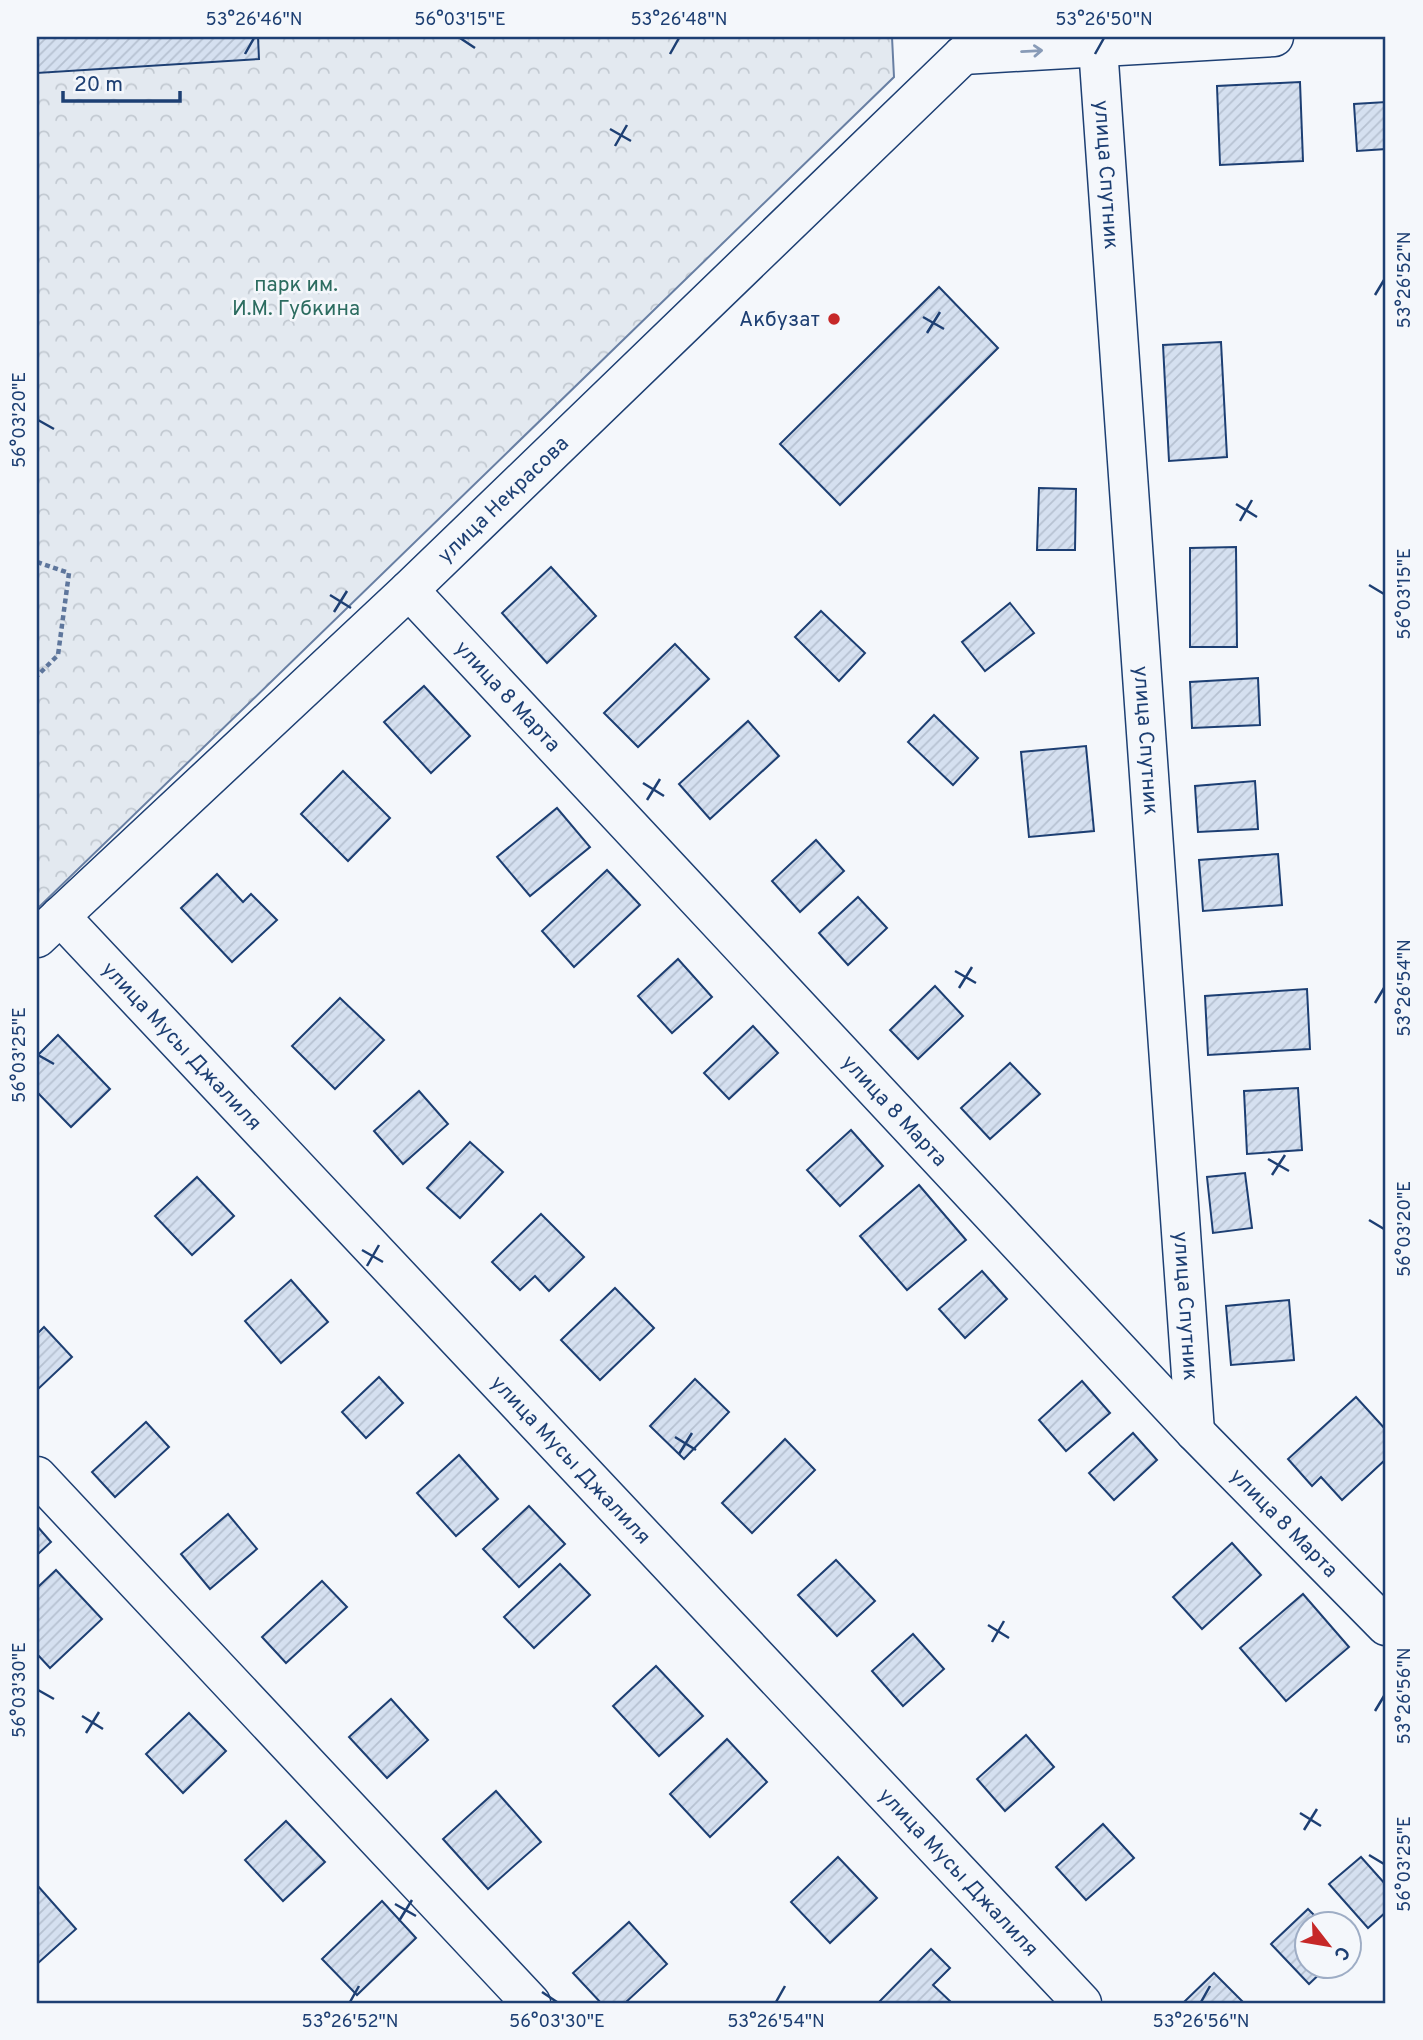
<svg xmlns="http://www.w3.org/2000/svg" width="1423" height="2040" viewBox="0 0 1423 2040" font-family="Overpass,sans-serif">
	<defs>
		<pattern id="park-crowns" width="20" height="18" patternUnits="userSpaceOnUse" patternTransform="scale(1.75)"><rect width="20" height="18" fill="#e3e9f0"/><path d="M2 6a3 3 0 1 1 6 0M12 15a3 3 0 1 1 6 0" fill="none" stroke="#c2c9d1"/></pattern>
		<pattern id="building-hatch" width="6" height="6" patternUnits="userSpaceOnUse" patternTransform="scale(1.75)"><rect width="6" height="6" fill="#d5e0f0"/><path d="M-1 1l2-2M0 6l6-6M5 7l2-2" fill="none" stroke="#b6c1d1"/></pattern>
	</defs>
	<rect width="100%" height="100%" fill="#f4f7fb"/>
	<!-- park -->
	<polygon fill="url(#park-crowns)" stroke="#687fa3" stroke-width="2" points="37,37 892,37 894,77 37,909"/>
	<!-- building -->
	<g fill="url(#building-hatch)" stroke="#1d3f73" stroke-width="2">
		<polygon points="37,37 258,37 259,59 37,73"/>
		<polygon points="1300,82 1303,161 1220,165 1217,86"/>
		<polygon points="1386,102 1386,149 1357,151 1354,104"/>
		<polygon points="939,287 998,348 840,505 780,444"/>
		<polygon points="1221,342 1227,457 1169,461 1163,345"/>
		<polygon points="1039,488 1076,489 1075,550 1037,550"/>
		<polygon points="1236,547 1237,647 1190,647 1190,548"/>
		<polygon points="551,567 596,616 547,663 502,613"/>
		<polygon points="1010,603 1034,633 985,671 962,642"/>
		<polygon points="821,611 865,653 839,681 795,637"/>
		<polygon points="675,644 709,679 638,747 604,713"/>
		<polygon points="1258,678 1260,725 1192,728 1190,682"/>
		<polygon points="424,686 470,736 431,773 384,722"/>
		<polygon points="934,715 978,758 953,785 908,742"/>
		<polygon points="748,721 779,756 710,819 679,784"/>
		<polygon points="1086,746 1094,831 1029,837 1021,752"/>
		<polygon points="343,771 390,818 348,861 301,814"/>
		<polygon points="1255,781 1258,829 1198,832 1195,786"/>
		<polygon points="557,808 590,847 530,896 497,857"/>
		<polygon points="816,840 844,871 800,912 772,881"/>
		<polygon points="1278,854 1282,905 1203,911 1199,860"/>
		<polygon points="607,870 640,905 574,967 542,931"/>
		<polygon points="217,874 243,902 251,894 277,920 232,962 181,908"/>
		<polygon points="858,897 887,928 848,965 819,933"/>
		<polygon points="678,959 712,997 672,1033 638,996"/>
		<polygon points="935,986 963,1016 918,1059 890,1030"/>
		<polygon points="1307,989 1310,1049 1208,1055 1205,996"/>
		<polygon points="340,998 384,1040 335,1089 292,1046"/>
		<polygon points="753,1026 778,1053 729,1099 704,1073"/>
		<polygon points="58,1035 110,1089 71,1127 37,1092 37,1056"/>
		<polygon points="1010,1063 1040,1094 990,1139 961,1108"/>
		<polygon points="1298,1088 1302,1150 1247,1154 1244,1091"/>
		<polygon points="419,1091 448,1124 403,1164 374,1131"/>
		<polygon points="851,1130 883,1166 840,1206 807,1170"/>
		<polygon points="470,1142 503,1172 460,1218 427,1188"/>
		<polygon points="1245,1173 1252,1228 1213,1233 1207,1177"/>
		<polygon points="197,1177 234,1216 192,1255 155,1216"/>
		<polygon points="919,1185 966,1240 907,1290 860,1236"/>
		<polygon points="541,1214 584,1257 549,1291 535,1276 520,1290 492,1262"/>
		<polygon points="982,1271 1007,1299 965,1338 939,1309"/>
		<polygon points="291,1280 328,1322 281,1363 245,1321"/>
		<polygon points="615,1288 654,1328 600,1380 561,1340"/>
		<polygon points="1289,1300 1294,1360 1231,1365 1226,1306"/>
		<polygon points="44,1327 72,1357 37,1390 37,1334"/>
		<polygon points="379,1377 403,1403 366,1438 342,1412"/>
		<polygon points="695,1379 729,1412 684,1459 650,1426"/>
		<polygon points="1082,1381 1110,1413 1066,1451 1039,1420"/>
		<polygon points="1356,1397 1386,1430 1386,1459 1342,1500 1321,1477 1312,1486 1288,1459"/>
		<polygon points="146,1422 169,1447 115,1497 92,1472"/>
		<polygon points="1133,1433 1157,1460 1114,1500 1089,1473"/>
		<polygon points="785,1439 815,1470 752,1533 722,1503"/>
		<polygon points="459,1455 498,1499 456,1536 417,1493"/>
		<polygon points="529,1506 565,1544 519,1587 483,1549"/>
		<polygon points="228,1514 257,1549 210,1589 181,1554"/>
		<polygon points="37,1526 51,1542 37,1555"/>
		<polygon points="1232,1543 1261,1575 1202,1629 1173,1597"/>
		<polygon points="836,1560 875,1601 837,1636 798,1595"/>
		<polygon points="560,1564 590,1595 534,1648 504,1617"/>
		<polygon points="56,1570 102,1619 50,1668 37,1654 37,1588"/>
		<polygon points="322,1581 347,1607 286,1663 262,1637"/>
		<polygon points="1303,1594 1349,1647 1286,1701 1240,1648"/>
		<polygon points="913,1634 944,1669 903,1706 872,1671"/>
		<polygon points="656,1666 703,1716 659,1756 613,1706"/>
		<polygon points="391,1699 428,1740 387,1778 349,1737"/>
		<polygon points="189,1713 226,1751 183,1793 146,1754"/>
		<polygon points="1026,1735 1054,1767 1005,1811 977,1779"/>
		<polygon points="727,1739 767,1782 710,1837 670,1794"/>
		<polygon points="496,1791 541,1842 488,1889 443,1839"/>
		<polygon points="286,1821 325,1862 283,1901 245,1860"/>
		<polygon points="1103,1824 1134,1858 1086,1900 1056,1867"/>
		<polygon points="838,1857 877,1898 830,1943 791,1902"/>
		<polygon points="1361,1857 1386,1885 1386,1912 1368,1928 1329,1884"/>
		<polygon points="37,1885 76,1929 37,1964"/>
		<polygon points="382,1901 416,1938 357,1995 322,1959"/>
		<polygon points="1308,1909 1323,1924 1308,1924 1308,1966 1328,1966 1309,1984 1271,1944"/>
		<polygon points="629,1922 667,1964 625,2003 601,2003 573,1973"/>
		<polygon points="931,1949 950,1968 933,1985 952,2003 878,2003"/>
		<polygon points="1214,1973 1244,2003 1183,2003"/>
	</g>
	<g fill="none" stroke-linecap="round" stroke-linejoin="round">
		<!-- minor casing -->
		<g stroke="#1d3f73" stroke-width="41">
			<g id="minor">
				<path id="s1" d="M1098 47 1195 1432"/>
				<polyline points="963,55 1274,37"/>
				<path id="s2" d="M409 590 1195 1432 1386 1626"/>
				<path id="s3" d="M60 916 1082 2003"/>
				<path id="s4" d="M37 938 409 590 963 55"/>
				<polyline points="37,1476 531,2003"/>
			</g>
		</g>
		<!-- path -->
		<polyline stroke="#5e769c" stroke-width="4.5" stroke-dasharray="5 3.5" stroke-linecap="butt" points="37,562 69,573 58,655 37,676"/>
		<!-- minor -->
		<use href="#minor" stroke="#f4f7fb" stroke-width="38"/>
	</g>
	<!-- one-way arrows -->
	<defs><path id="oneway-shaft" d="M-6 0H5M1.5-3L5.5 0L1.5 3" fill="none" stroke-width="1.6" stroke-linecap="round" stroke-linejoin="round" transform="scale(1.75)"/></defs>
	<use stroke="#889bb7" href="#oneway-shaft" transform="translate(1032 51) rotate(-3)"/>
	<!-- ticks -->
	<path fill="none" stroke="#1d3f73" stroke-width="2.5" d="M460 38 475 48M245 54 254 38M670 54 679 38M1095 54 1104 38M610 129 631 141M615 146 627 125M1375 295 1384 280M923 317 944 329M927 333 940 312M38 420 54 429M1236 504 1257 517M1240 521 1252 500M1369 585 1384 594M330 595 351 608M334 612 347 591M643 783 664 796M647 800 660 779M955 971 976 983M959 988 972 967M1375 1003 1384 988M38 1055 54 1064M1268 1159 1289 1171M1272 1175 1285 1155M1369 1220 1384 1229M362 1250 383 1262M367 1266 379 1245M675 1437 696 1450M679 1454 692 1433M988 1625 1009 1638M992 1642 1004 1621M38 1690 54 1699M1375 1711 1384 1696M82 1716 103 1729M86 1733 99 1712M1300 1813 1321 1826M1304 1830 1317 1809M1369 1855 1384 1864M395 1904 416 1916M399 1921 412 1900M542 1992 557 2002M350 2002 359 1986M776 2002 785 1986M1201 2002 1210 1986"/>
	<!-- markers -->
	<circle fill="#c62828" stroke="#f4f7fb" stroke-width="2.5" cx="834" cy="319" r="7"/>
	<g text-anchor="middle" stroke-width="5" stroke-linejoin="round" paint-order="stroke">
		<!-- street labels -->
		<g font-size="21" fill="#1d3f73" stroke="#f4f7fb">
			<text dy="7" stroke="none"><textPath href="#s1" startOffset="128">улица Спутник</textPath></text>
			<text dy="7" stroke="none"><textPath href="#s4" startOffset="640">улица Некрасова</textPath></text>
			<text dy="7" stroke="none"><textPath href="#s2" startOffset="145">улица 8 Марта</textPath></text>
			<text dy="7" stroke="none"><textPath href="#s1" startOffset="695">улица Спутник</textPath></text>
			<text dy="7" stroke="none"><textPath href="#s3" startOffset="178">улица Мусы Джалиля</textPath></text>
			<text dy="7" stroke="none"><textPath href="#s2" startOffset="712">улица 8 Марта</textPath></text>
			<text dy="7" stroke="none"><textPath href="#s1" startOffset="1262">улица Спутник</textPath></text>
			<text dy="7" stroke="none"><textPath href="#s3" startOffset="746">улица Мусы Джалиля</textPath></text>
			<text dy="7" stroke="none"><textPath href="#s2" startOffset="1279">улица 8 Марта</textPath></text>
			<text dy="7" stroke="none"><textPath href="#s3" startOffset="1312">улица Мусы Джалиля</textPath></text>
		</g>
		<!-- park labels -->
		<g font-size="21" fill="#2c6c60" stroke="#f4f7fb">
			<text x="296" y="291">парк им.<tspan x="296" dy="24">И.М. Губкина</tspan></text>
		</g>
		<!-- poi labels -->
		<g font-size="21" fill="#1d3f73" stroke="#f4f7fb" text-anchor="end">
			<text x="820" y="326">Акбузат</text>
		</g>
	</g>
	<!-- border -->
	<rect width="1423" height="2040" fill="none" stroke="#f4f7fb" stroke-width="77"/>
	<!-- north arrow -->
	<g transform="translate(1328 1945) rotate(121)"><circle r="33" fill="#f4f7fb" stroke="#9eadc5" stroke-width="2"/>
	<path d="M0-5L12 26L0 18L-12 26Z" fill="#c62828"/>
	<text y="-10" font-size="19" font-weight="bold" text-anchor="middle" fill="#1d3f73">С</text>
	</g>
	<!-- scale -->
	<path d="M63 91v10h117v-10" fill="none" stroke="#1d3f73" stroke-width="3.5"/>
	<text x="74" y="91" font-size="21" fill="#1d3f73" stroke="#f4f7fb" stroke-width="5" paint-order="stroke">20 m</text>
	<rect x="38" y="38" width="1346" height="1964" fill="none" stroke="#1d3f73" stroke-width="2.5"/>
	<g font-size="18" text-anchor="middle" fill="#1d3f73">
		<text x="254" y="25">53°26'46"N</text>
		<text x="460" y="25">56°03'15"E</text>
		<text x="679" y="25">53°26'48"N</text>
		<text x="1104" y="25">53°26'50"N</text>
		<text transform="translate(1404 280) rotate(-90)" y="6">53°26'52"N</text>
		<text transform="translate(19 420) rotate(-90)" y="6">56°03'20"E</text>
		<text transform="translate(1404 594) rotate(-90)" y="6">56°03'15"E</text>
		<text transform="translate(1404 988) rotate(-90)" y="6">53°26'54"N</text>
		<text transform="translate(19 1055) rotate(-90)" y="6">56°03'25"E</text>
		<text transform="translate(1404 1229) rotate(-90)" y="6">56°03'20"E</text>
		<text transform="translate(19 1690) rotate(-90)" y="6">56°03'30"E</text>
		<text transform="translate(1404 1696) rotate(-90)" y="6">53°26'56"N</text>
		<text transform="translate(1404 1864) rotate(-90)" y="6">56°03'25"E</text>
		<text x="350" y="2027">53°26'52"N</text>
		<text x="557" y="2027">56°03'30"E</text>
		<text x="776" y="2027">53°26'54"N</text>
		<text x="1201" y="2027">53°26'56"N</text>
	</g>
</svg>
